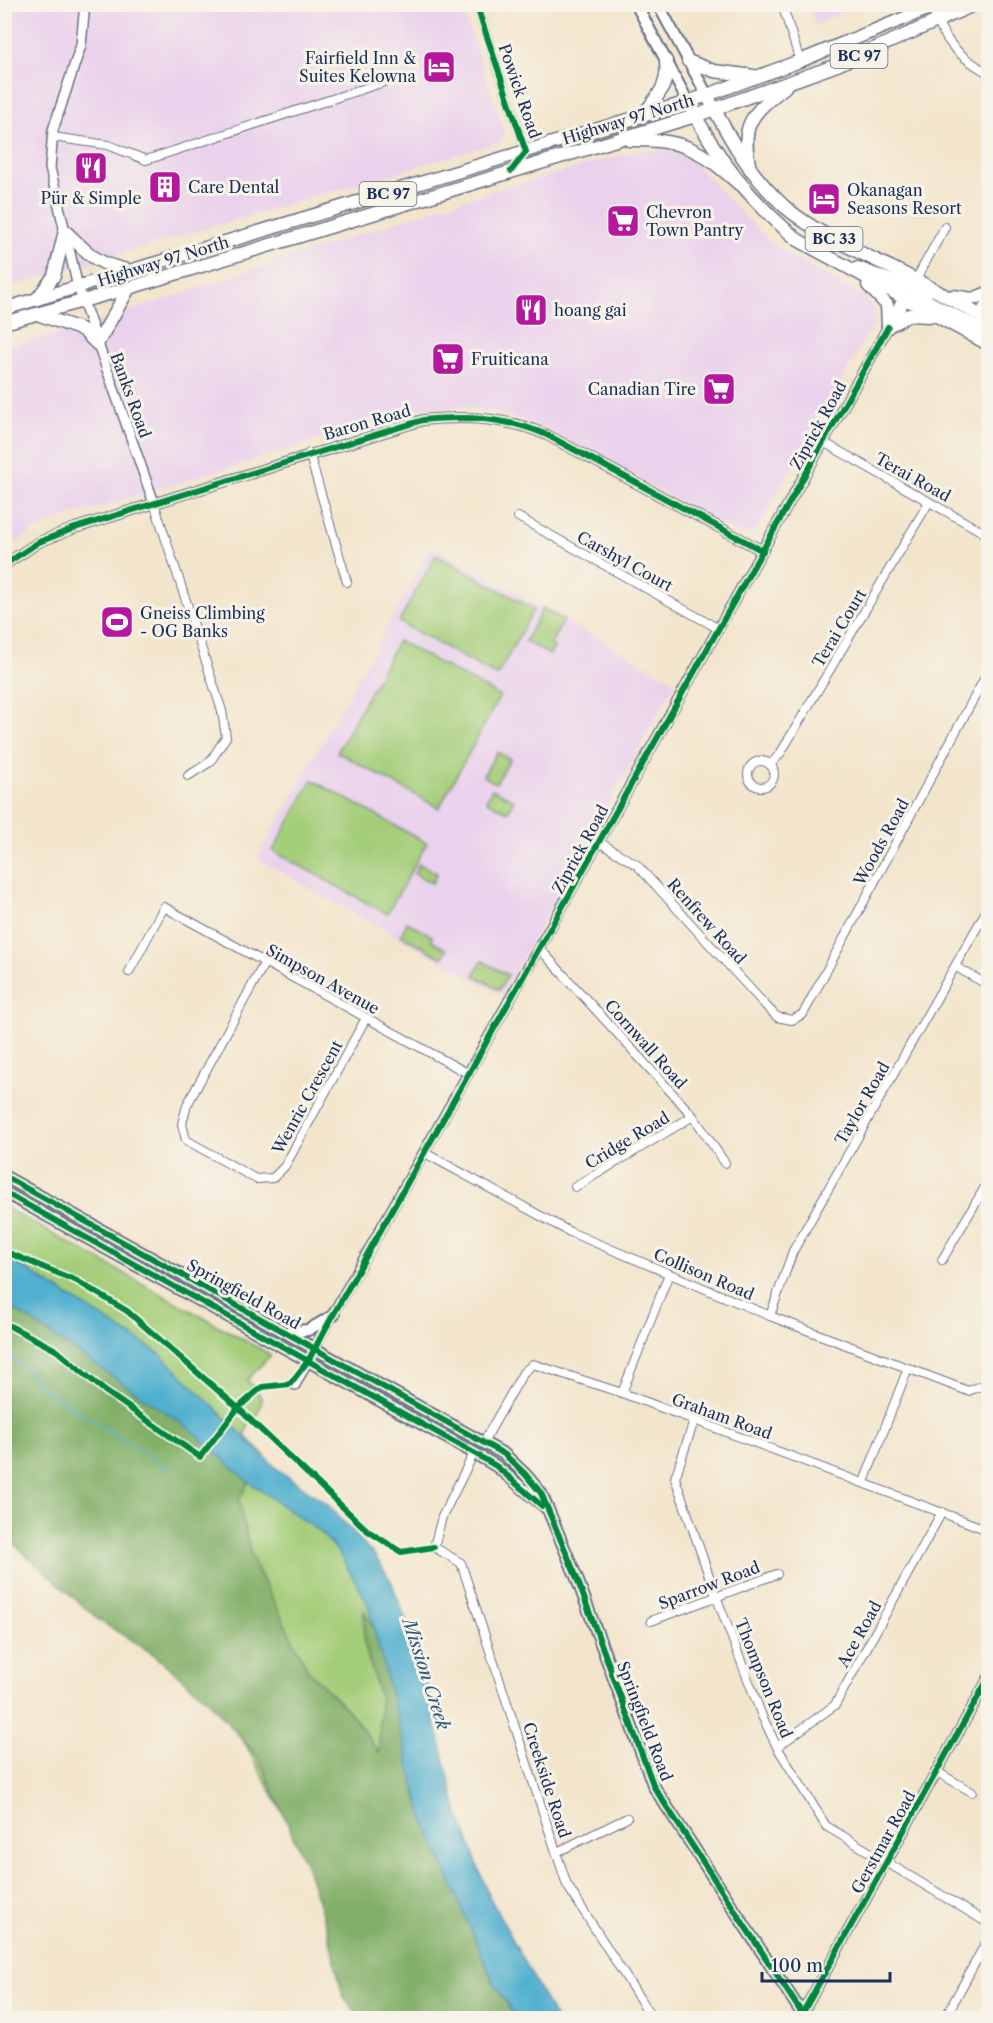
<svg xmlns="http://www.w3.org/2000/svg" width="993" height="2023" viewBox="0 0 993 2023" font-family="'Libre Caslon Text',serif">
	<rect width="100%" height="100%" fill="#f7f3e8"/>
	<filter id="ink" filterUnits="userSpaceOnUse"><feTurbulence type="fractalNoise" baseFrequency=".0167" numOctaves="2"/><feDisplacementMap in="SourceGraphic" scale="12" xChannelSelector="R" yChannelSelector="G"/><feConvolveMatrix kernelMatrix="1 2 1 2 8 2 1 2 1" color-interpolation-filters="sRGB"/></filter>
	<filter id="wash" filterUnits="userSpaceOnUse"><feTurbulence type="fractalNoise" baseFrequency=".008" numOctaves="4" result="noise"/><feDisplacementMap in="SourceGraphic" scale="24" xChannelSelector="R" yChannelSelector="G"/><feGaussianBlur stdDeviation="1.35" result="paint"/><feColorMatrix in="noise" values="0 0 0 0 0 0 0 0 0 0 0 0 0 0 0 0 0 1.4 0 .05"/><feComposite in="paint" operator="in"/></filter>
	<g filter="url(#wash)">
		<rect width="100%" height="100%" fill="#f3e5cc"/>
		<!-- built -->
		<g fill="#ead1ec">
			<polygon points="5,5 461,5 504,130 500,142 5,288"/>
			<polygon points="808,5 808,4 859,5 815,25"/>
			<polygon points="639,150 666,150 688,157 768,240 788,255 868,299 873,309 875,321 870,330 756,531 742,535 546,429 493,411 461,407 420,409 63,518 33,531 5,550 5,346 70,331 456,202"/>
			<polygon points="432,546 676,682 502,995 257,859"/>
		</g>
		<!-- green -->
		<g fill="#a4cd79" stroke="#607e6c" stroke-width="1.5">
			<polygon points="436,555 534,609 497,676 399,622"/>
			<polygon points="543,608 564,620 550,645 554,647 550,655 525,641"/>
			<polygon points="398,641 500,696 439,808 337,752"/>
			<polygon points="497,752 510,759 496,783 483,776"/>
			<polygon points="312,780 427,843 387,914 273,851"/>
			<polygon points="492,789 514,800 508,812 486,801"/>
			<polygon points="419,864 437,873 432,883 414,874"/>
			<polygon points="407,922 432,936 432,941 447,950 442,958 401,935"/>
			<polygon points="482,961 508,975 499,990 474,975"/>
			<path d="M4 1207 271 1355 247 1380C263 1397 266 1398 255 1419H250L245 1436 265 1456 258 1470 334 1543 371 1595 518 2018H358L355 1947 214 1686 5 1516Z"/>
		</g>
		<!-- forest -->
		<polygon fill="#83b069" stroke="#4f7064" stroke-width="1.5" points="4,1295 254,1472 239,1500 251,1556 308,1670 354,1717 379,1753 380,1698 364,1643 364,1610 376,1634 517,2018 361,2018 343,1996 329,1935 307,1867 259,1759 209,1701 152,1653 100,1621 5,1536"/>
		<!-- water -->
		<polygon fill="#51b0cf" stroke="#367096" stroke-width="1.5" points="5,1256 159,1353 276,1468 327,1504 375,1556 391,1581 419,1655 456,1807 489,1896 555,2018 516,2018 495,1986 422,1814 367,1602 339,1553 320,1532 246,1480 190,1429 5,1303"/>
		<g fill="none" stroke-linecap="round" stroke-linejoin="round">
			<!-- stream -->
			<polyline stroke="#51b0cf" stroke-width="2" points="4,1352 27,1369 40,1387 171,1470"/>
		</g>
	</g>
	<g filter="url(#ink)">
		<g fill="none" stroke-linecap="round" stroke-linejoin="round">
			<!-- minor casing -->
			<g stroke="#676f84" stroke-width="10">
				<g id="minor">
					<polyline points="476,4 526,152"/>
					<polyline points="782,4 800,61"/>
					<path d="M932 8C945 43 957 55 988 73"/>
					<polyline points="53,137 108,145 146,160 390,80"/>
					<polyline points="914,283 945,227"/>
					<polyline points="979,315 988,298"/>
					<polyline points="823,442 988,535"/>
					<polyline points="309,453 347,582"/>
					<polyline points="154,503 222,711 226,737 210,762 188,776"/>
					<polyline points="518,517 719,629"/>
					<circle cx="761" cy="774" r="13"/>
					<polyline points="770,765 780,754 929,502"/>
					<polyline points="599,842 637,865 765,1005 777,1017 792,1020 803,1014 988,672"/>
					<polyline points="539,948 693,1116 725,1163"/>
					<polyline points="265,962 187,1105 182,1124 186,1140 256,1179 273,1178 285,1166 366,1018"/>
					<polyline points="956,967 988,985"/>
					<polyline points="129,972 164,907 469,1074"/>
					<polyline points="425,1153 570,1232 770,1316 968,1391 984,1385 988,1377"/>
					<polyline points="575,1187 693,1116"/>
					<polyline points="942,1260 988,1182"/>
					<polyline points="770,1316 793,1251 988,908"/>
					<polyline points="622,1393 669,1274"/>
					<polyline points="694,1421 675,1478 716,1596 762,1716 777,1747 826,1826 988,1923"/>
					<polyline points="483,1443 523,1373 533,1364 622,1393 988,1530"/>
					<polyline points="474,1453 442,1517 434,1547 461,1563 567,1885 652,2018"/>
					<polyline points="864,1482 908,1368"/>
					<polyline points="651,1621 777,1574"/>
					<polyline points="777,1747 835,1705 942,1512"/>
					<polyline points="937,1772 972,1792"/>
					<polyline points="557,1852 627,1818"/>
					<polyline points="945,2018 988,1939"/>
				</g>
			</g>
			<!-- tertiary casing -->
			<g stroke="#676f84" stroke-width="12">
				<g id="tertiary">
					<polyline points="85,4 81,45 53,130 50,168 78,287 154,503"/>
					<path d="M4 565 39 542 75 528 423 420C467 416 506 417 547 435L763 551"/>
					<polyline points="295,1385 320,1337 888,327"/>
					<polyline points="802,2014 988,1679"/>
				</g>
			</g>
			<!-- secondary casing -->
			<g stroke="#676f84" stroke-width="14">
				<g id="secondary">
					<polyline points="636,4 688,102"/>
					<polyline points="658,4 707,95"/>
					<polyline points="4,1176 504,1454 525,1474 541,1493 576,1576 654,1787 805,2018"/>
					<polyline points="4,1192 474,1453 496,1466 546,1508"/>
					<polyline points="287,1332 308,1330 334,1315"/>
				</g>
			</g>
			<!-- primary casing -->
			<g stroke="#676f84" stroke-width="15">
				<g id="primary">
					<path d="M707 95C728 136 750 176 785 207 816 233 855 250 892 268 925 284 957 302 988 320"/>
					<path d="M688 102C716 157 750 201 798 240L988 344"/>
					<polyline points="858,268 926,294"/>
					<polyline points="868,285 887,305 888,326"/>
					<polyline points="953,296 972,299 988,293"/>
					<polyline points="892,324 909,315 929,316"/>
					<polyline points="888,327 904,300 918,296 988,333"/>
				</g>
			</g>
			<!-- trunk casing -->
			<g stroke="#676f84" stroke-width="15">
				<g id="trunk">
					<polyline points="688,61 714,71 754,76"/>
					<path d="M644 114C658 95 669 86 666 61"/>
					<path d="M629 140C684 139 698 148 739 184"/>
					<path d="M750 169C740 124 751 114 785 87"/>
					<path d="M65 231C91 256 94 263 131 271"/>
					<polyline points="37,299 54,276 65,231"/>
					<polyline points="4,309 688,102 800,61 939,4"/>
					<polyline points="40,315 83,330 97,344 129,288"/>
					<polyline points="4,323 129,288 695,116 837,65 976,4"/>
				</g>
			</g>
			<!-- minor -->
			<use href="#minor" stroke="#fff" stroke-width="8"/>
			<!-- tertiary -->
			<use href="#tertiary" stroke="#fff" stroke-width="9"/>
			<!-- secondary -->
			<use href="#secondary" stroke="#fff" stroke-width="10"/>
			<!-- primary -->
			<use href="#primary" stroke="#fff" stroke-width="12"/>
			<!-- trunk -->
			<use href="#trunk" stroke="#fff" stroke-width="12"/>
			<!-- cycleway casing -->
			<g stroke="#f7f3e8" stroke-width="10">
				<g id="cycleway">
					<polyline points="476,4 526,152 511,171"/>
					<path d="M4 565 39 542 75 528 423 420C467 416 506 417 547 435L763 551"/>
					<polyline points="4,1176 504,1454 525,1474 541,1493 576,1576 654,1787 805,2018"/>
					<polyline points="4,1192 474,1453 496,1466 542,1506"/>
					<polyline points="4,1251 77,1281 127,1311 238,1408 368,1531 401,1552 434,1547"/>
					<polyline points="4,1323 56,1350 105,1391 200,1457 238,1408 262,1387 290,1384 308,1361 327,1326 888,327"/>
					<polyline points="802,2014 988,1679"/>
				</g>
			</g>
			<!-- cycleway -->
			<use href="#cycleway" stroke="#00873e" stroke-width="6"/>
		</g>
	</g>
	<!-- icons -->
	<defs>
		<g id="hotel-square" transform="scale(1.725)"><rect x="-9" y="-9" width="18" height="18" rx="4" fill="#b5179e" stroke="#f7f3e8"/><path d="M-6-4.5h1.5V1H6V5H4.5V3h-9V5H-6ZM-4 0a1.8 1.8 0 1 1 3.6 0ZM.5 0V-2.5h3Q6-2.5 6 0Z" fill="#fff"/></g>
		<g id="restaurant-square" transform="scale(1.725)"><rect x="-9" y="-9" width="18" height="18" rx="4" fill="#b5179e" stroke="#f7f3e8"/><path d="M-5-6h1v4h1v-4h1v4h1v-4h1v5L-1.5 .5V6h-2V.5L-5-1ZM5-6V6H3V1.5H1.5Q1.5-4 5-6Z" fill="#fff"/></g>
		<g id="building-square" transform="scale(1.725)"><rect x="-9" y="-9" width="18" height="18" rx="4" fill="#b5179e" stroke="#f7f3e8"/><path d="M-4-6H4V6H1V3H-1V6H-4ZM-2.5-4.3h1.7v1.8h-1.7ZM.8-4.3h1.7v1.8H.8ZM-2.5-1h1.7V.8h-1.7ZM.8-1h1.7V.8H.8Z" fill="#fff"/></g>
		<g id="supermarket-square" transform="scale(1.725)"><rect x="-9" y="-9" width="18" height="18" rx="4" fill="#b5179e" stroke="#f7f3e8"/><path d="M-6-5.5h2.5l.6 2H6L4.5 2H-2.5L-4.4-4H-6ZM-1.5 3.2a1.3 1.3 0 1 0 .1 0ZM3 3.2a1.3 1.3 0 1 0 .1 0Z" fill="#fff"/></g>
		<g id="stadium-square" transform="scale(1.725)"><rect x="-9" y="-9" width="18" height="18" rx="4" fill="#b5179e" stroke="#f7f3e8"/><path d="M0-5a6.5 5 0 1 0 0 10a6.5 5 0 1 0 0-10ZM-3.5-1.8h7v3.6h-7Z" fill="#fff"/></g>
	</defs>
	<g fill-rule="evenodd">
		<use href="#hotel-square" x="439" y="67"/>
		<use href="#restaurant-square" x="91" y="168"/>
		<use href="#building-square" x="165" y="187"/>
		<use href="#hotel-square" x="824" y="199"/>
		<use href="#supermarket-square" x="623" y="221"/>
		<use href="#restaurant-square" x="531" y="310"/>
		<use href="#supermarket-square" x="448" y="359"/>
		<use href="#supermarket-square" x="719" y="389"/>
		<use href="#stadium-square" x="117" y="622"/>
	</g>
	<g text-anchor="middle" stroke-width="6" stroke-linejoin="round" paint-order="stroke">
		<!-- shield labels -->
		<g fill="#f7f3e8" stroke="#5d6a87" stroke-width="1.5">
			<rect x="830.5" y="44" width="57" height="24" rx="4.5"/>
			<rect x="359.5" y="182" width="57" height="24" rx="4.5"/>
			<rect x="805.5" y="227" width="57" height="24" rx="4.5"/>
		</g>
		<g font-size="15" font-weight="bold" fill="#1b2f5e">
			<text x="859" y="61">BC 97</text>
			<text x="388" y="199">BC 97</text>
			<text x="834" y="244">BC 33</text>
		</g>
		<!-- poi labels -->
		<g font-size="16" fill="#1b2f5e" stroke="#f7f3e8" text-anchor="start">
			<text x="416" y="64" text-anchor="end">Fairfield Inn &amp;<tspan x="416" dy="18">Suites Kelowna</tspan></text>
			<text x="188" y="193">Care Dental</text>
			<text x="847" y="196">Okanagan<tspan x="847" dy="18">Seasons Resort</tspan></text>
			<text x="91" y="204" text-anchor="middle">Pür &amp; Simple</text>
			<text x="646" y="218">Chevron<tspan x="646" dy="18">Town Pantry</tspan></text>
			<text x="554" y="316">hoang gai</text>
			<text x="471" y="365">Fruiticana</text>
			<text x="696" y="395" text-anchor="end">Canadian Tire</text>
			<text x="140" y="619">Gneiss Climbing<tspan x="140" dy="18">- OG Banks</tspan></text>
		</g>
		<!-- street labels -->
		<g font-size="16" fill="#1b2f5e" stroke="#f7f3e8">
			<text transform="translate(520 91) rotate(71)" y="6">Powick Road</text>
			<text transform="translate(628 119) rotate(-17)" y="6">Highway 97 North</text>
			<text transform="translate(163 261) rotate(-17)" y="6">Highway 97 North</text>
			<text transform="translate(131 395) rotate(70)" y="6">Banks Road</text>
			<text transform="translate(367 422) rotate(-16)" y="6">Baron Road</text>
			<text transform="translate(818 425) rotate(-61)" y="6">Ziprick Road</text>
			<text transform="translate(913 477) rotate(29)" y="6">Terai Road</text>
			<text transform="translate(625 561) rotate(29)" y="6">Carshyl Court</text>
			<text transform="translate(839 628) rotate(-59)" y="6">Terai Court</text>
			<text transform="translate(881 842) rotate(-61)" y="6">Woods Road</text>
			<text transform="translate(580 849) rotate(-61)" y="6">Ziprick Road</text>
			<text transform="translate(707 921) rotate(48)" y="6">Renfrew Road</text>
			<text transform="translate(323 979) rotate(29)" y="6">Simpson Avenue</text>
			<text transform="translate(646 1044) rotate(48)" y="6">Cornwall Road</text>
			<text transform="translate(307 1097) rotate(-61)" y="6">Wenric Crescent</text>
			<text transform="translate(862 1103) rotate(-60)" y="6">Taylor Road</text>
			<text transform="translate(627 1140) rotate(-31)" y="6">Cridge Road</text>
			<text transform="translate(704 1274) rotate(23)" y="6">Collison Road</text>
			<text transform="translate(244 1294) rotate(29)" y="6">Springfield Road</text>
			<text transform="translate(722 1416) rotate(20)" y="6">Graham Road</text>
			<text transform="translate(709 1585) rotate(-21)" y="6">Sparrow Road</text>
			<text transform="translate(859 1634) rotate(-61)" y="6">Ace Road</text>
			<text transform="translate(764 1678) rotate(68)" y="6">Thompson Road</text>
			<text transform="translate(645 1721) rotate(69)" y="6">Springfield Road</text>
			<text transform="translate(547 1780) rotate(72)" y="6">Creekside Road</text>
			<text transform="translate(883 1842) rotate(-61)" y="6">Gerstmar Road</text>
		</g>
		<!-- water labels -->
		<g font-size="18" font-style="italic" fill="#2b5680" stroke="#f7f3e8">
			<text transform="translate(426 1674) rotate(72)" y="6">Mission Creek</text>
		</g>
	</g>
	<!-- margin -->
	<rect width="993" height="2023" fill="none" stroke="#f7f3e8" stroke-width="24"/>
	<!-- scale -->
	<path d="M762 1972v9h128v-9" fill="none" stroke="#1b2f5e" stroke-width="3"/>
	<text x="771" y="1972" font-size="18" fill="#1b2f5e" stroke="#f7f3e8" stroke-width="4.5" paint-order="stroke">100 m</text>
</svg>
